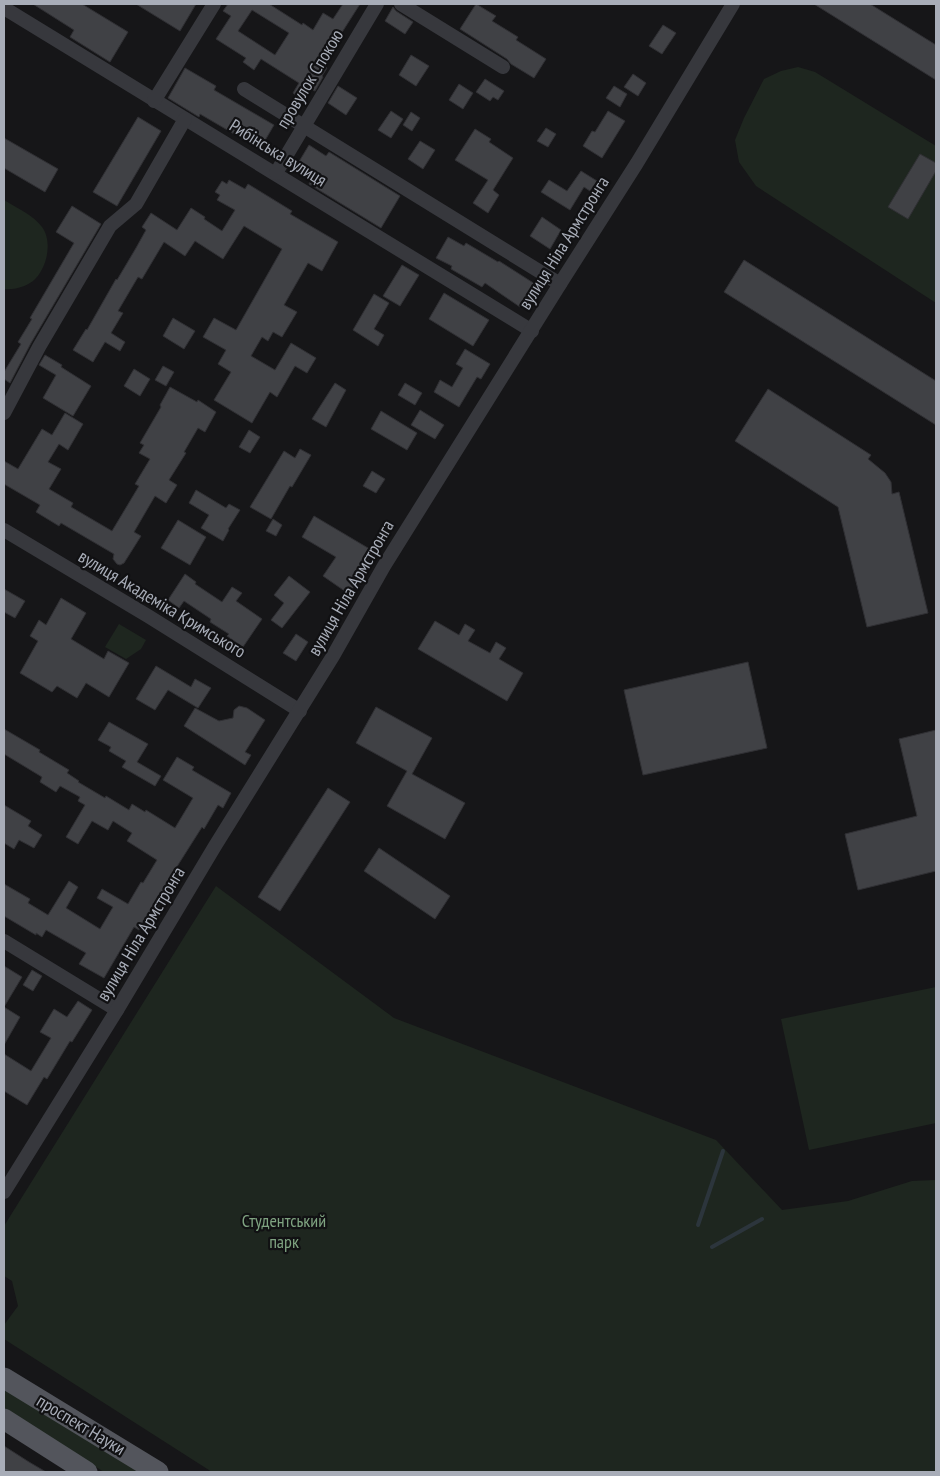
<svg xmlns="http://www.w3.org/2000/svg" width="940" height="1476" viewBox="0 0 940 1476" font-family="'PT Sans Narrow',sans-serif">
	<rect width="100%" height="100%" fill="#161618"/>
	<!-- green -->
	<g fill="#1e261f">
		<polygon points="798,67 815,72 936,146 936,303 756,186 739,162 735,140 744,118 764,79 781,71"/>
		<path d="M4 200C17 208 33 215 42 227 53 242 47 269 33 281 25 287 14 290 4 289Z"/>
		<polygon points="119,624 146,640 141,649 126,659 105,647"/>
		<polygon points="216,886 394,1018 716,1140 782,1210 848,1201 912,1181 936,1180 936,1472 212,1472 4,1339 4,1325 18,1306 12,1281 4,1276 4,1226"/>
		<polygon points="936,987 936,1123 809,1150 781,1019"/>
		<polygon points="4,1383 146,1472 104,1472 4,1409"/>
	</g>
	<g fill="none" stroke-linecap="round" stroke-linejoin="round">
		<!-- stream -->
		<g stroke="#2c353c" stroke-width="4">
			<polyline points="698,1225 723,1151"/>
			<polyline points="712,1247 762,1219"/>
		</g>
	</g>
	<!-- building -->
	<g fill="#404145" stroke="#303034" fill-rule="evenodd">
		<polygon points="33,4 82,4 128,32 110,62 70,37 74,30"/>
		<polygon points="136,4 196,4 180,31"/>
		<path d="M228 4H269L302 25 303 23 313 30 323 13 333 19 343 4H360L332 48 334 49 324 65 327 68 322 76 323 77 315 91 310 89 303 100 293 93 299 83 261 59 254 70 243 62 246 58 216 39 231 16 223 11ZM252 10 289 33 275 55 238 31Z"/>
		<polygon points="476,4 496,16 492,21 518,37 516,40 546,59 534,78 511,64 507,59 460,29"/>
		<polygon points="814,4 870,4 936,45 936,80"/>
		<polygon points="393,7 396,11 413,22 405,34 385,21"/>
		<polygon points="663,25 676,33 662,54 649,46"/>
		<polygon points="411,55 429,66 416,86 399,75"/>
		<polygon points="185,68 216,86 214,90 274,125 260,149 200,114 199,117 168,98"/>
		<polygon points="633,74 646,83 638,96 624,87"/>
		<polygon points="485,79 504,91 498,100 493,97 490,101 476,92"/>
		<polygon points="459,84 473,93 463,109 449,100"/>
		<polygon points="338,86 357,98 346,115 328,103"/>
		<polygon points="614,86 627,94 620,107 606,98"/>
		<polygon points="391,111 403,119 391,138 378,130"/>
		<polygon points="608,111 625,121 602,158 583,146 592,131 595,132"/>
		<polygon points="411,112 420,118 412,131 403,125"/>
		<polygon points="138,117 161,131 117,206 93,192"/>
		<polygon points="546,128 556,134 548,147 537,141"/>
		<polygon points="475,129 491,139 489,142 513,158 493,190 499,195 488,213 473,203 488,180 455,160"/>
		<polygon points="4,138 58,169 45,192 4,168"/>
		<polygon points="420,141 435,150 423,169 408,159"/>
		<polygon points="309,145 326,156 329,152 400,196 381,228 309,184 311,180 294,170"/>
		<polygon points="920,154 936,163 936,171 908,219 888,207"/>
		<polygon points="581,171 597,181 590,191 584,187 570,210 541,192 549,180 567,191"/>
		<polygon points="229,180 245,189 248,184 292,211 290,214 338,242 322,271 308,263 284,305 297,312 282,337 273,332 268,341 262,337 251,356 275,370 291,343 316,358 307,373 295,366 277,397 270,392 252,423 214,400 231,372 218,364 226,350 203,337 214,318 236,330 282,249 244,226 223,259 195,241 185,256 164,242 142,279 138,277 118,311 123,313 111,333 125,342 120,351 105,342 93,362 73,350 86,329 87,330 116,279 117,280 136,248 146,230 142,227 151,213 177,230 191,208 205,217 204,219 222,231 235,210 217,200 220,195 215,192 222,181 227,184"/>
		<polygon points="72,206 101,224 31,343 10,383 4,379 4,372 21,344 18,342 32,319 30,318 74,243 56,232"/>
		<polygon points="542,217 561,230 550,249 530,236"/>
		<polygon points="448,237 464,246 466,243 498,262 499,261 535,284 520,307 485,283 482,287 451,269 452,266 436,258"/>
		<polygon points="744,260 936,381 936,425 724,292"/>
		<polygon points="402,265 419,275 400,306 383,296"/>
		<polygon points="444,293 489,320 473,346 429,319"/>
		<polygon points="374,294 389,303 374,329 384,335 378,346 353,330"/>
		<polygon points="173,318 195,331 184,349 163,336"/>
		<polygon points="465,349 490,364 481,379 477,377 459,407 434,392 440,380 452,387 463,368 456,364"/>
		<polygon points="45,355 62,365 61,367 91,386 73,416 43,398 56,375 39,365"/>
		<polygon points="163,366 174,372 166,386 155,380"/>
		<polygon points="134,369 150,379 140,396 124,386"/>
		<polygon points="335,383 346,390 326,427 312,419"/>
		<polygon points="405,383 422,393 415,405 398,395"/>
		<polygon points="170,387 197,402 198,400 216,412 205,432 198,428 184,452 186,453 169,480 177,485 166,503 155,496 134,532 141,536 124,563 120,565 117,564 113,559 114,554 61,523 59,526 36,512 40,505 4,484 4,461 18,469 42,429 52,435 65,413 83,424 68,450 59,444 48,462 61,469 49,489 73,503 71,507 112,531 139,486 135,484 150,459 139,453 144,445 140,443 161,407 160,405"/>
		<polygon points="768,389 871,455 868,459 885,473 891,482 892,494 899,492 928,613 867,627 838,507 735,441"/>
		<polygon points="420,410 444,425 435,439 411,425"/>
		<polygon points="381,411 417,433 407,450 371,429"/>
		<polygon points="249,430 260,437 250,453 239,447"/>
		<polygon points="300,449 311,455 292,487 290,486 271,519 250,507 284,451 295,458"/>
		<polygon points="372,471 385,479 376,493 363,486"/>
		<polygon points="196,490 226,508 229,504 240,510 228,529 229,530 223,541 201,528 209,515 189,503"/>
		<polygon points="314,516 373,551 358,576 360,577 349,594 323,576 336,557 302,537"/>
		<polygon points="273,519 282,525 276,536 266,531"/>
		<polygon points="178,520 206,537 190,565 161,548"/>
		<polygon points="185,574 196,582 195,584 222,602 232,587 242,593 236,601 262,619 243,647 227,636 229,634 210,622 211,619 184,601 179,608 168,600"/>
		<polygon points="289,576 310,592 282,628 271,620 284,603 274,595"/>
		<polygon points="4,589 25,601 15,618 4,612"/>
		<polygon points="61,598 86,613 71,639 104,659 108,651 129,663 109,697 86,683 77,698 57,686 52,692 20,673 38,641 30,636 39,620 46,625"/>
		<polygon points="435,621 459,635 465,624 475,630 468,641 490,653 496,642 506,648 499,659 523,673 507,701 418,649"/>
		<polygon points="296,634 308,642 296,661 283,653"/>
		<polygon points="748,662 767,748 643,775 624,690"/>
		<polygon points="156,666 191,687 195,679 211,688 198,708 168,690 155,710 136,699"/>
		<polygon points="239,706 247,708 265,720 245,752 251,755 245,765 184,726 195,708 219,721 233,718 234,710"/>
		<polygon points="376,707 432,738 412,774 465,803 445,839 387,806 407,771 356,743"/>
		<polygon points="109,722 148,744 137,762 161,776 155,786 122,767 126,761 109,751 111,747 98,740"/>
		<polygon points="4,729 40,750 39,752 69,770 67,773 79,781 78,782 105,798 106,796 129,810 132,804 145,812 146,810 175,828 193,798 163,780 177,757 194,767 192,770 231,793 223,808 218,805 204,829 202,827 171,876 176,879 157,908 155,907 139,930 134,927 104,978 79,964 86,953 46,930 42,937 36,933 36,935 4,916 4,884 30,899 28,903 48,915 69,881 78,887 66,908 100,929 113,907 97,898 102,889 128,904 141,882 143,883 157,860 127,841 132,833 113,821 108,830 92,821 78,844 66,837 85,805 78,801 80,797 60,786 56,792 40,782 42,777 4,754"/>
		<polygon points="936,730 936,871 858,890 845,834 917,816 899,739"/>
		<polygon points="328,788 350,802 280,911 258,897"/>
		<polygon points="4,805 31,821 28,826 42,835 34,848 19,840 14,849 4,843"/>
		<polygon points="379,848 450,896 435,919 364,871"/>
		<polygon points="4,966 22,977 4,1007"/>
		<polygon points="32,970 42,976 33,991 23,985"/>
		<polygon points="78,1001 92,1010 72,1042 70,1041 47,1079 44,1077 27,1105 4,1091 4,1054 31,1071 51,1038 40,1032 54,1009 67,1017"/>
		<polygon points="4,1007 20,1017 4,1045"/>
		<polygon points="4,1446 29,1462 46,1472 4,1472"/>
	</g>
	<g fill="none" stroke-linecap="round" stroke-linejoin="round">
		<!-- street -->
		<g stroke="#37383d" stroke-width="14">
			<polyline points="401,4 503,67"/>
			<polyline points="4,8 532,331"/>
			<polyline points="244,89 560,284"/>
			<polyline points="154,101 214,4"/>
			<polyline points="276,173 377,4"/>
			<polyline points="4,413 39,347 110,226 136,204 185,119"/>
			<polyline points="4,530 148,616 300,711"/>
			<polyline points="4,941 117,1010"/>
			<polyline points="4,1192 117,1010 215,846 333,656 384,566 560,284 637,163 733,4"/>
		</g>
		<!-- primary -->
		<g stroke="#53555c" stroke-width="21">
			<polyline points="4,1378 158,1472"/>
			<polyline points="4,1419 87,1472"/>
		</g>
	</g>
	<g text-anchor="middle" stroke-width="4.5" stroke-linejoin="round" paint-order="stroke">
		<!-- street labels -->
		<g font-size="18" fill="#a8adb8" stroke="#111113">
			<text transform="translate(310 79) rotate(-59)" y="6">провулок Спокою</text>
			<text transform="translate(278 153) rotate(32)" y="6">Рибінська вулиця</text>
			<text transform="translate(564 243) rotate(-58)" y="6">вулиця Ніла Армстронга</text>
			<text transform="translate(351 588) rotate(-60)" y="6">вулиця Ніла Армстронга</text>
			<text transform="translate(162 604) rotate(31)" y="6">вулиця Академіка Кримського</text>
			<text transform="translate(141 934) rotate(-59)" y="6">вулиця Ніла Армстронга</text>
			<text transform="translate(81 1425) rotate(31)" y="6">проспект Науки</text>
		</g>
		<!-- park labels -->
		<g font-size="18" fill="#7fa381" stroke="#111113">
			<text x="284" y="1227">Студентський<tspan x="284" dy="21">парк</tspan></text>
		</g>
	</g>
	<!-- border -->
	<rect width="940" height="1476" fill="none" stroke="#a8adb8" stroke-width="10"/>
</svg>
